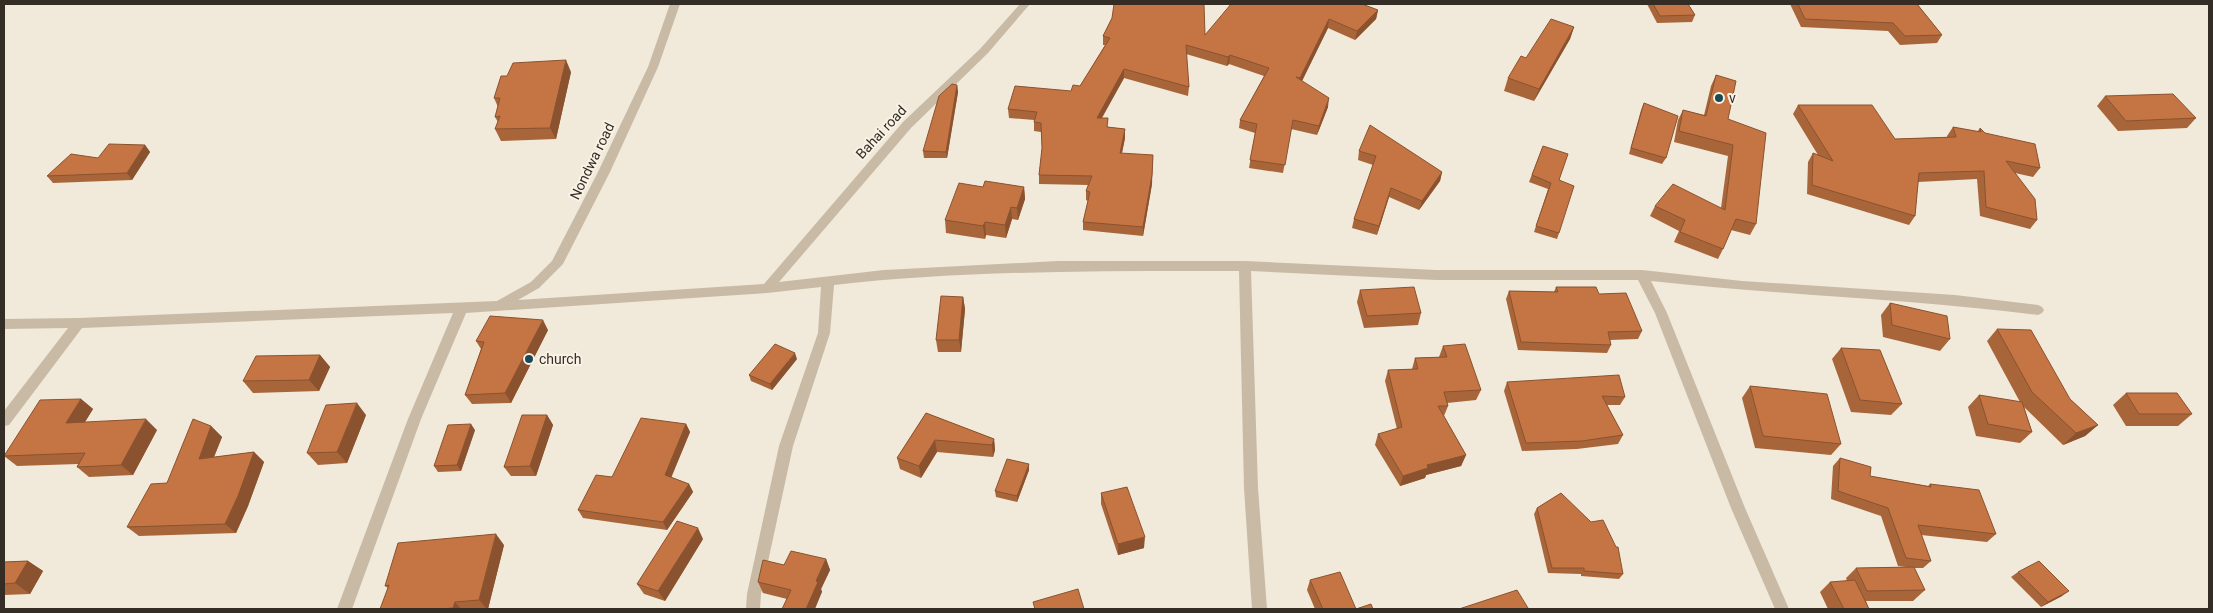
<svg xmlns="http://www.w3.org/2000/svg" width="2213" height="613" viewBox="0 0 2213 613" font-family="Roboto,sans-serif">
	<rect width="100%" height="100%" fill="#f1e9d9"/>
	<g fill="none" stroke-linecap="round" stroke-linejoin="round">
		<!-- minor -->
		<path fill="#c8baa5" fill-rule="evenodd" d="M670 4H680L658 67 610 172 563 264 539 288 518 300 764 284 903 122 980 49 1020 4H1030L988 53 911 128 779 282 884 270 1058 261H1245L1436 270H1642L1742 281 1955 295 2038 305 2042 307 2044 310 2042 313 2038 315C1909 299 1780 295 1651 281L1667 313 1745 508 1789 609H1775L1731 508 1655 313 1638 280H1436L1251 271 1258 488 1267 609H1252L1244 488 1239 271C1104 271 968 270 834 285L830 333 793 446 761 594 760 609H746L747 594 779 446 818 333 821 287 767 293 466 313 421 419 352 609H337L408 419 453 313 82 328 9 425 4 426V411L68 328 4 329V319L79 318 497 301 531 282 552 261 598 172 648 67Z"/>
	</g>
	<!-- wall -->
	<g fill="#a9653a">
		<polygon points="1647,4 1688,4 1695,15 1692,22 1657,23"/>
		<polygon points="1790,4 1917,4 1942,35 1937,43 1900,45 1888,31 1801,27"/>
		<polygon points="1378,10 1376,19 1355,40 1328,28 1302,81 1328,107 1317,135 1291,129 1283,173 1249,168 1255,133 1239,128 1240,120 1264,76 1229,64 1227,66 1186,54 1189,87 1188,96 1124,78 1102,118 1108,127 1125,129 1125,138 1122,153 1152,184 1143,236 1083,230 1083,222 1088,201 1086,200 1086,191 1088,185 1039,184 1039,175 1042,148 1041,132 1034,131 1034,120 1009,118 1008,109 1071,91 1080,86 1105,45 1103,45 1103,36 1112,18 1205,35"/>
		<polygon points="1574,27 1570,39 1534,101 1504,91 1508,78"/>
		<polygon points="571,72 556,139 501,141 495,129 498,122 495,117 498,107 494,98 507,76"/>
		<polygon points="1716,75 1756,224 1750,235 1731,230 1723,249 1718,259 1674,242 1679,231 1650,216 1655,206 1721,208 1728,156 1674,142 1678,120 1683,110 1704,115 1711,86"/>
		<polygon points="957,85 958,92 947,158 924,158 923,151"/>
		<polygon points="2105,96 2196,118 2187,128 2118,131 2097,106"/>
		<polygon points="1644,103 1666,158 1662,164 1629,154 1641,110"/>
		<polygon points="1798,105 1895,139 1947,137 1947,136 1953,127 1977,132 1980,128 1985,133 2040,168 2033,177 2015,173 2037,220 2030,229 1980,216 1977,179 1918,182 1915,216 1909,225 1807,194 1808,162 1813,153 1818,155 1793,114"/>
		<polygon points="145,145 150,152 132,180 53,183 47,176 98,158"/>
		<polygon points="1543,146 1559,180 1559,233 1557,239 1534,232 1548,189 1529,182"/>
		<polygon points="1359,151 1442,172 1440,181 1419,210 1389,197 1377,235 1352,228 1354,219 1373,165 1358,160"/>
		<polygon points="983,187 1024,187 1025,199 1018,220 1012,219 1006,238 986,235 985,239 946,233 945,220"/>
		<polygon points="1556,287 1599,294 1642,331 1638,339 1610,340 1611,345 1607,353 1518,350 1506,299 1509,291 1554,292"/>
		<polygon points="1360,290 1421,313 1418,325 1364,328 1357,302"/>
		<polygon points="963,297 965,309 961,352 938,352 936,340"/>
		<polygon points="1890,303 1950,339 1940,351 1883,337 1881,315"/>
		<polygon points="1997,329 2070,399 2098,425 2085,436 2063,445 2024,407 2032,432 2020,443 1976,436 1968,407 1979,395 2020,402 1987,341"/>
		<polygon points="548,330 511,403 472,404 465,395 481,349 476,341"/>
		<polygon points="1443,346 1481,390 1476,400 1447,403 1448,406 1444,416 1466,455 1461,466 1426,475 1425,478 1400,486 1375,445 1378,434 1397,429 1385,381 1388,370 1412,369 1415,358 1439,357"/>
		<polygon points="1841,348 1902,404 1891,415 1851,412 1832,359"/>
		<polygon points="320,355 330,367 319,391 253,393 243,381"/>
		<polygon points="797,359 772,390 751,381 749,375"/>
		<polygon points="1507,382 1625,397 1620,405 1607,405 1623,435 1618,444 1577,449 1522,451 1504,391"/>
		<polygon points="1750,386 1841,444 1831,455 1755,448 1742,398"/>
		<polygon points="2126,393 2192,414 2178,426 2126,426 2113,405"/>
		<polygon points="81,399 93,409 85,422 157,430 133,475 89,477 77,467 78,464 17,466 4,456"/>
		<polygon points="926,413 994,439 995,450 993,457 937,452 921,478 900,469 897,458"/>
		<polygon points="366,415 347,463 318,465 307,453"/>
		<polygon points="547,415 553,425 536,476 511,476 504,467"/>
		<polygon points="686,424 690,432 671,477 689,484 693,492 667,530 583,518 578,510 612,477"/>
		<polygon points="211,426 222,437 214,457 254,452 264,462 248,506 236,533 139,536 127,527 167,483"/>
		<polygon points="475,430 461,471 438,472 434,466"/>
		<polygon points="1840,458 1870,476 1928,486 1930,484 1996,534 1987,542 1921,535 1931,561 1923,568 1914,568 1925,590 1913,601 1866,601 1869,609 1828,609 1820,592 1830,582 1847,581 1846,578 1856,568 1906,567 1898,566 1881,516 1831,499 1833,466"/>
		<polygon points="1029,464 1029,470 1017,502 996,497 995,491"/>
		<polygon points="1101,493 1144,548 1118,555 1101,504"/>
		<polygon points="1537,508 1623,574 1619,579 1581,576 1581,574 1548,573 1534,514"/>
		<polygon points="703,539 665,601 644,594 637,584"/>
		<polygon points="504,545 488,609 380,609 388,588 385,586"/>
		<polygon points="826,559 830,570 821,589 822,592 787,599 763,593 758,582 784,565"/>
		<polygon points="28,561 43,571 30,594 4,595 4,562"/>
		<polygon points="2018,572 2062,596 2041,607 2011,577"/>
		<polygon points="1310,580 1356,609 1373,609 1315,609 1307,590"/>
	</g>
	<!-- shaded-wall -->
	<g fill="#8a522f">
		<polygon points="1378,10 1376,19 1355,40 1357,31"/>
		<polygon points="1329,19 1328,28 1299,87 1300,78"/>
		<polygon points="1574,27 1570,39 1534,101 1539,89"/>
		<polygon points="1230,55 1229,64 1227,66 1228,57"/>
		<polygon points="566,60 571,72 556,139 550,128"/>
		<polygon points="1124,69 1124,78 1097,126 1097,118"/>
		<polygon points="957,85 958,92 947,158 946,152"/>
		<polygon points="1329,98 1328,107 1317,135 1319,126"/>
		<polygon points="1125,129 1125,138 1120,162 1120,153"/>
		<polygon points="145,145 150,152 132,180 127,173"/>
		<polygon points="1153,155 1152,184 1143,236 1143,227"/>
		<polygon points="1442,172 1440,181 1419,210 1422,201"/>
		<polygon points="1024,187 1025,199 1018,220 1017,208"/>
		<polygon points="1391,188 1389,197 1377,235 1379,226"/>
		<polygon points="1011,207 1012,219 1006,238 1005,225"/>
		<polygon points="985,222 986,235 985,239 983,226"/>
		<polygon points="963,297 965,309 961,352 959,340"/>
		<polygon points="543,320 548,330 511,403 505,393"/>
		<polygon points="795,353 797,359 772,390 770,384"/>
		<polygon points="320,355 330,367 319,391 309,380"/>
		<polygon points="81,399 93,409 78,433 66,423"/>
		<polygon points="357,403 366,415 347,463 337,452"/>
		<polygon points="547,415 553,425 536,476 530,466"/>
		<polygon points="146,419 157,430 133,475 121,465"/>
		<polygon points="471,424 475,430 461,471 457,465"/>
		<polygon points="686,424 690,432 669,483 665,475"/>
		<polygon points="2098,425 2085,436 2063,445 2076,433"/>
		<polygon points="211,426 222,437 209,469 199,459"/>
		<polygon points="994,439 995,450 993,457 992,445"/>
		<polygon points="935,440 937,452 921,478 919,466"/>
		<polygon points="254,452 264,462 248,506 236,533 225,524"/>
		<polygon points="1466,455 1461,466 1426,475 1425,478 1400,486 1403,476 1427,465"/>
		<polygon points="1029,464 1029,470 1017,502 1017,496"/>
		<polygon points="689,484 693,492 667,530 663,522"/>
		<polygon points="698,528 703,539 665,601 658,591"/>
		<polygon points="496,534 504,545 488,609 487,609 479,600"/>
		<polygon points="1145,537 1144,548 1118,555 1118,544"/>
		<polygon points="826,559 830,570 821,589 822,592 815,609 806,609 816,581"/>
		<polygon points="28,561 43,571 30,594 15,583"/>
		<polygon points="2069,591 2062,596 2041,607 2048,602"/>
		<polygon points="455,602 461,609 454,609 453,608"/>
	</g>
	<!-- building -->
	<g fill="#c57543" stroke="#8a522f">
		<polygon points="1114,4 1204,4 1205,35 1231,4 1362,4 1378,10 1357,31 1329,19 1300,78 1296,77 1329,98 1319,126 1293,120 1285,165 1250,160 1257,124 1240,120 1269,68 1230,55 1228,57 1186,45 1189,87 1124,69 1097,118 1108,118 1107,127 1125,129 1120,153 1153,155 1152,175 1143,227 1083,222 1090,192 1086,191 1092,176 1039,175 1042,148 1041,123 1034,122 1037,112 1008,109 1015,86 1071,91 1073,85 1080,86 1110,38 1103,36 1112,18"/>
		<polygon points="1653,4 1688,4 1695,15 1660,16"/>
		<polygon points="1798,4 1917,4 1942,35 1905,36 1893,23 1805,19"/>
		<polygon points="1551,19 1574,27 1539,89 1508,78 1521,56 1526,58"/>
		<polygon points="566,60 550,128 495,129 500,116 495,117 500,98 494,98 501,76 507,76 513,63"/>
		<polygon points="1716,75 1736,81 1728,119 1766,133 1756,224 1736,219 1723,249 1680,232 1685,220 1655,206 1673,184 1725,210 1733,145 1679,131 1683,110 1706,116"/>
		<polygon points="952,84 957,85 946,152 923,151 939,96"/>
		<polygon points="2173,94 2196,118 2126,121 2105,96"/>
		<polygon points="1644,103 1678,116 1666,158 1631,148"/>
		<polygon points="1798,105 1872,105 1895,139 1956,137 1953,127 1981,132 1980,128 1985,133 2035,144 2040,168 2006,161 2035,199 2037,220 1986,207 1984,171 1919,173 1915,216 1812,185 1813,153 1833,161"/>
		<polygon points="1370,125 1442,172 1422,201 1391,188 1379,226 1354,219 1376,156 1359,151"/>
		<polygon points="109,144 145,145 127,173 47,176 71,154 98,158"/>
		<polygon points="1543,146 1568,154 1559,180 1574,186 1559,233 1536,226 1551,183 1532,175"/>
		<polygon points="985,181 1024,187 1017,208 1011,207 1005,225 985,222 983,226 945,220 959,183 983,187"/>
		<polygon points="1414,287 1421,313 1367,316 1360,290"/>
		<polygon points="1556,287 1596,287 1599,294 1626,293 1642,331 1608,332 1611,345 1521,342 1509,291 1558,292"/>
		<polygon points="941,296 963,297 959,340 936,340"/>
		<polygon points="1890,303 1947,316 1950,339 1892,325"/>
		<polygon points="490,316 543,320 505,393 465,395 484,342 476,341"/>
		<polygon points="1997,329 2031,330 2070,399 2098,425 2076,433 2032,392"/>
		<polygon points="775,344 795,353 770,384 749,375"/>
		<polygon points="1465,344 1481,390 1444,392 1448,406 1438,406 1466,455 1427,465 1428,468 1403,476 1378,434 1402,427 1388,370 1418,369 1415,358 1447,357 1443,346"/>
		<polygon points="1841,348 1880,350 1902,404 1860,400"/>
		<polygon points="320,355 309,380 243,381 256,356"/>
		<polygon points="1619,375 1625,397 1602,396 1623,435 1582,441 1526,443 1507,382"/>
		<polygon points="1750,386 1827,394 1841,444 1763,436"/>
		<polygon points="2126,393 2177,393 2192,414 2139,414"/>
		<polygon points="1979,395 2022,402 2032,432 1988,424"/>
		<polygon points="81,399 66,423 146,419 121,465 77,467 85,453 4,456 40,400"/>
		<polygon points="357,403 337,452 307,453 326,405"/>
		<polygon points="926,413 994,439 992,445 935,440 919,466 897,458"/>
		<polygon points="522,415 547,415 530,466 504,467"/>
		<polygon points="641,418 686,424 665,475 689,484 663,522 578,510 596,475 612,477"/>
		<polygon points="193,419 211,426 199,459 254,452 238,496 225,524 127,527 151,484 167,483"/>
		<polygon points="471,424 457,465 434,466 448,425"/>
		<polygon points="1840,458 1871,467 1870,476 1931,487 1930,484 1979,490 1996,534 1918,525 1931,561 1906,558 1888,508 1838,491"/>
		<polygon points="1007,459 1029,464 1017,496 995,491"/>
		<polygon points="1127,487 1145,537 1118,544 1101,493"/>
		<polygon points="1561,493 1591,522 1603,520 1616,547 1618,547 1623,574 1584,571 1584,568 1552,568 1537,508"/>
		<polygon points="677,521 698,528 658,591 637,584"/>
		<polygon points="496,534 479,600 455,602 453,608 438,609 380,609 389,585 385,586 398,543"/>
		<polygon points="791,551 826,559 816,581 818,582 806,609 782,609 791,590 758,582 763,560 784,565"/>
		<polygon points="28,561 15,583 4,584 4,562"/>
		<polygon points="2039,561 2069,591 2048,602 2018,572"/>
		<polygon points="1914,567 1925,590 1867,591 1856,568"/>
		<polygon points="1340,572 1356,609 1371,604 1373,609 1323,609 1310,580"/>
		<polygon points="1855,580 1869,609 1844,609 1830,582"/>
		<polygon points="1078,589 1084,609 1035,609 1033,602"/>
		<polygon points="1517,590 1528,608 1525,609 1459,609"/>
	</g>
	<!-- markers -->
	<g fill="#1c4955" stroke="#f9f2e5" stroke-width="2">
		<circle cx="1719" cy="98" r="5"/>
		<circle cx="529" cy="359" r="5"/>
	</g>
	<g text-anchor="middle" stroke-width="4" stroke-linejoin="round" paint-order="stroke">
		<!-- poi labels -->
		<g font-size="14" fill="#342d26" stroke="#f9f2e5" text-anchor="start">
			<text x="1729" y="103">v</text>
			<text x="539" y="364">church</text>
		</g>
		<!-- street labels -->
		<g font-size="14" fill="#342d26" stroke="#f9f2e5">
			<text transform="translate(881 132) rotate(-47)" y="5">Bahai road</text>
			<text transform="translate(592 161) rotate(-64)" y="5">Nondwa road</text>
		</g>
	</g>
	<!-- border -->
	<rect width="2213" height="613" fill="none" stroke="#342d26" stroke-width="10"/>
</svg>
